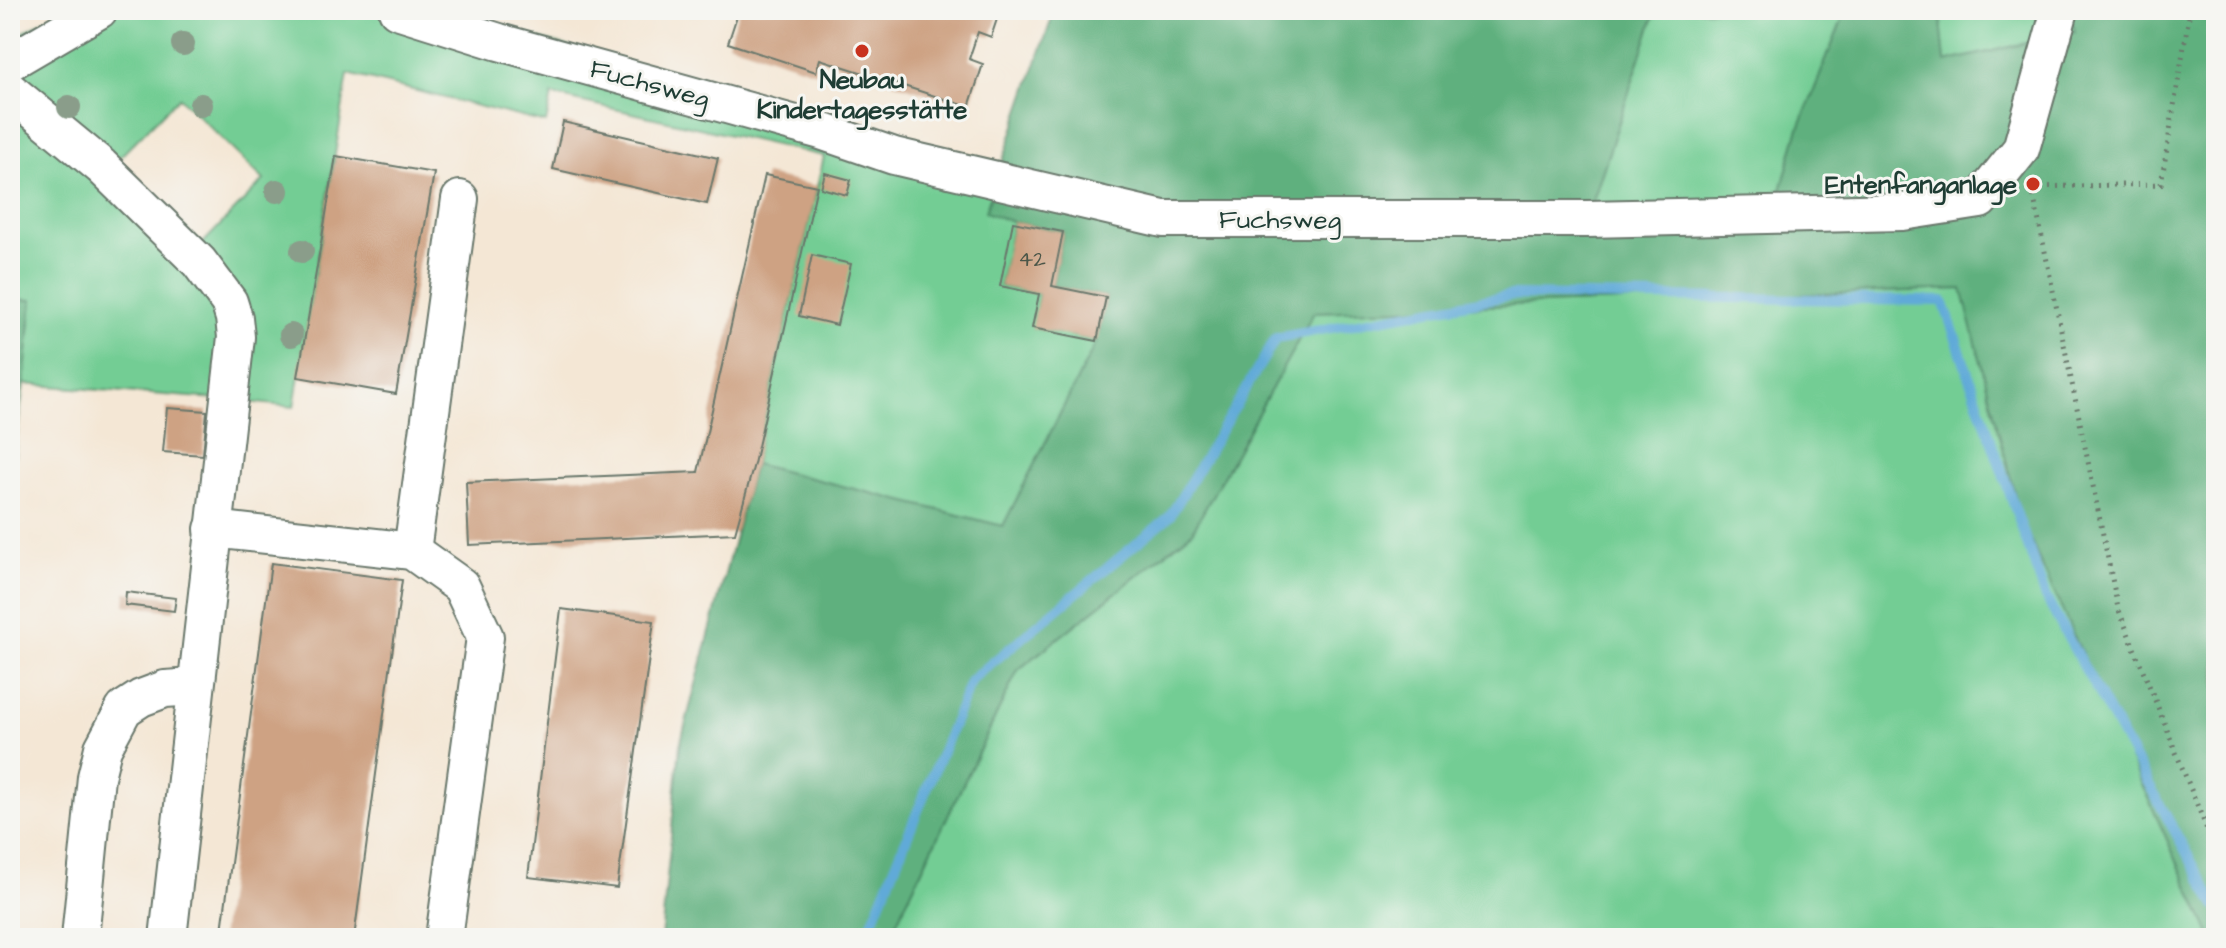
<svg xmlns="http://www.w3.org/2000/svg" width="2226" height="948" viewBox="0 0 2226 948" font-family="'Architects Daughter',sans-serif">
	<rect width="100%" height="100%" fill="#f6f6f2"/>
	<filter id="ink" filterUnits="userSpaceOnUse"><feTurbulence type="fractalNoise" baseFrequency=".0125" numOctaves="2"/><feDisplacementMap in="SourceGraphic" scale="16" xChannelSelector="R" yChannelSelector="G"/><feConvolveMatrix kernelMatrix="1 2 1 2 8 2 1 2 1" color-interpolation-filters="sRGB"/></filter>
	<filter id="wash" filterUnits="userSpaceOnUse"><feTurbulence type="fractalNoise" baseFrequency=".006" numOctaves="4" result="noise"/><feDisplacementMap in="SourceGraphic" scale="32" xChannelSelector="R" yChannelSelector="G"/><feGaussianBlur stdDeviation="1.8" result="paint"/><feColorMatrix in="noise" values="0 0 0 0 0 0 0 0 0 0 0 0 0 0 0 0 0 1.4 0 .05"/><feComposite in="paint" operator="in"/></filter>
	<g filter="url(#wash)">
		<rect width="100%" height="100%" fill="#f4e7d5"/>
		<!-- green -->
		<g fill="#73cd94" stroke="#498564" stroke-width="2" fill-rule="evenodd">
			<path d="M62 10H462L460 17 1002 165 986 212 1013 222 1000 286 1039 294 1033 328 1097 341 1003 526 754 464 824 156 552 95 546 123 348 74 294 407 228 400 24 384 32 301 10 299V40ZM179 97 264 180 202 244 112 165Z"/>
			<polygon points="1656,10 1846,10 1798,131 1774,215 1587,219"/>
			<polygon points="1940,10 2069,10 2075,32 1945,62"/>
			<polygon points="1963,289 2022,522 2212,938 889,938 1018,670 1192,532 1314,312"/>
		</g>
		<!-- forest -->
		<g fill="#5eb07e" stroke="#3e7659" stroke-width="2">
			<polygon points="1048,10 1656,10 1587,218 1774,215 1798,131 1846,10 1940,10 1945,62 2075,32 2069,10 2216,10 2216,938 2212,938 2022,522 1962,289 1314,312 1192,532 1018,670 889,938 661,938 680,745 754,464 1003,526 1097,341 1106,297 1052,286 1063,232 1013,222 985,212 1053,15"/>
			<polygon points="10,299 32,300 24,384 10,489"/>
		</g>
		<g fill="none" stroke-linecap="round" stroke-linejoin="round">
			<!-- stream -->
			<polyline stroke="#61aad8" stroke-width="10" points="866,938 971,680 1170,516 1276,338 1512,295 1943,301 2046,598 2216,906"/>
		</g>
		<g id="blocks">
			<!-- building -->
			<g fill="#cea283">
				<polygon points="739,10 1000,10 991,37 978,32 969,59 983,64 969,107 820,59 816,72 728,43"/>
				<polygon points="563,122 718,158 707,204 553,169"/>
				<polygon points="336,156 434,173 396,394 298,377"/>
				<polygon points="825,173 851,180 847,195 821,188"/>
				<polygon points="765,175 817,186 754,464 735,533 469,545 466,482 698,472"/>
				<polygon points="1013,222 1063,232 1052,286 1106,297 1097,341 1032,328 1039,294 1000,286"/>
				<polygon points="812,255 851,264 837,325 799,316"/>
				<polygon points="167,408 207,411 203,455 163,452"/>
				<polygon points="271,563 402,580 354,938 221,938"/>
				<polygon points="126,592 176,598 174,611 125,605"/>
				<polygon points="561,609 654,621 617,888 528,877"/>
				<polygon points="10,932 39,934 39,938 10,938"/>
			</g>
		</g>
	</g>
	<g filter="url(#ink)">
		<use href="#blocks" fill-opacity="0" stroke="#6a786c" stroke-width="2"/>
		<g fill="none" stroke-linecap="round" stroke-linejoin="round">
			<!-- minor casing -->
			<g stroke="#6a786c" stroke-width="40">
				<g id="minor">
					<polyline points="397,10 499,42 821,131 894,156 1163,219 1587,219 1902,212 1980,200 2021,149 2060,10"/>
					<polyline points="10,62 99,10"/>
					<polyline points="10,91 101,166 199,262 229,302 234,318 236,337 168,938"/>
					<polyline points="213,529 412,551 461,586 485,637 444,938"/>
					<polyline points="412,551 460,199"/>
					<polyline points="80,938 96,777 103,748 124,709 141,698 165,689 195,687"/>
				</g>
			</g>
			<!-- path -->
			<g stroke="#6a786c" stroke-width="5" stroke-dasharray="2 6" stroke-linecap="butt">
				<polyline points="2033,187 2161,184 2190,10"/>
				<polyline points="2032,188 2118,608 2216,852"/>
			</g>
			<!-- minor -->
			<use href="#minor" stroke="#fff" stroke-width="36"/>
		</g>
		<!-- trees -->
		<g fill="#8a9d8a">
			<circle cx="183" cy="44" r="12"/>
			<circle cx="201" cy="105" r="12"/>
			<circle cx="69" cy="107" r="12"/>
			<circle cx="277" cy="191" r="12"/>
			<circle cx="302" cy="251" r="12"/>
			<circle cx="291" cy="335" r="12"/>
		</g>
	</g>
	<!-- markers -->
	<g fill="#c8321e" stroke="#f6f6f2" stroke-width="3">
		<circle cx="862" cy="51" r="8"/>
		<circle cx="2033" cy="184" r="8"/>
	</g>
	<g text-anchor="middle" stroke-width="6" stroke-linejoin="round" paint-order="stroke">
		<!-- number labels -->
		<g font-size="22" fill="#4b5648">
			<text x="1032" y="266">42</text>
		</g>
		<!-- poi labels -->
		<g font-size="26" font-weight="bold" fill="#1f3d34" stroke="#f6f6f2">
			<text x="862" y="88">Neubau<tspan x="862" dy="30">Kindertagesstätte</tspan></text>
			<text x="2017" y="193" text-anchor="end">Entenfanganlage</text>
		</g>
		<!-- street labels -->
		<g font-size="26" fill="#1f3d34" stroke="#f6f6f2">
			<text transform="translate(650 83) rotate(15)" y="9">Fuchsweg</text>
			<text x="1280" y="228">Fuchsweg</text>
		</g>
	</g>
	<!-- margin -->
	<rect width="2226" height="948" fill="none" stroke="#f6f6f2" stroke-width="40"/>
</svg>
